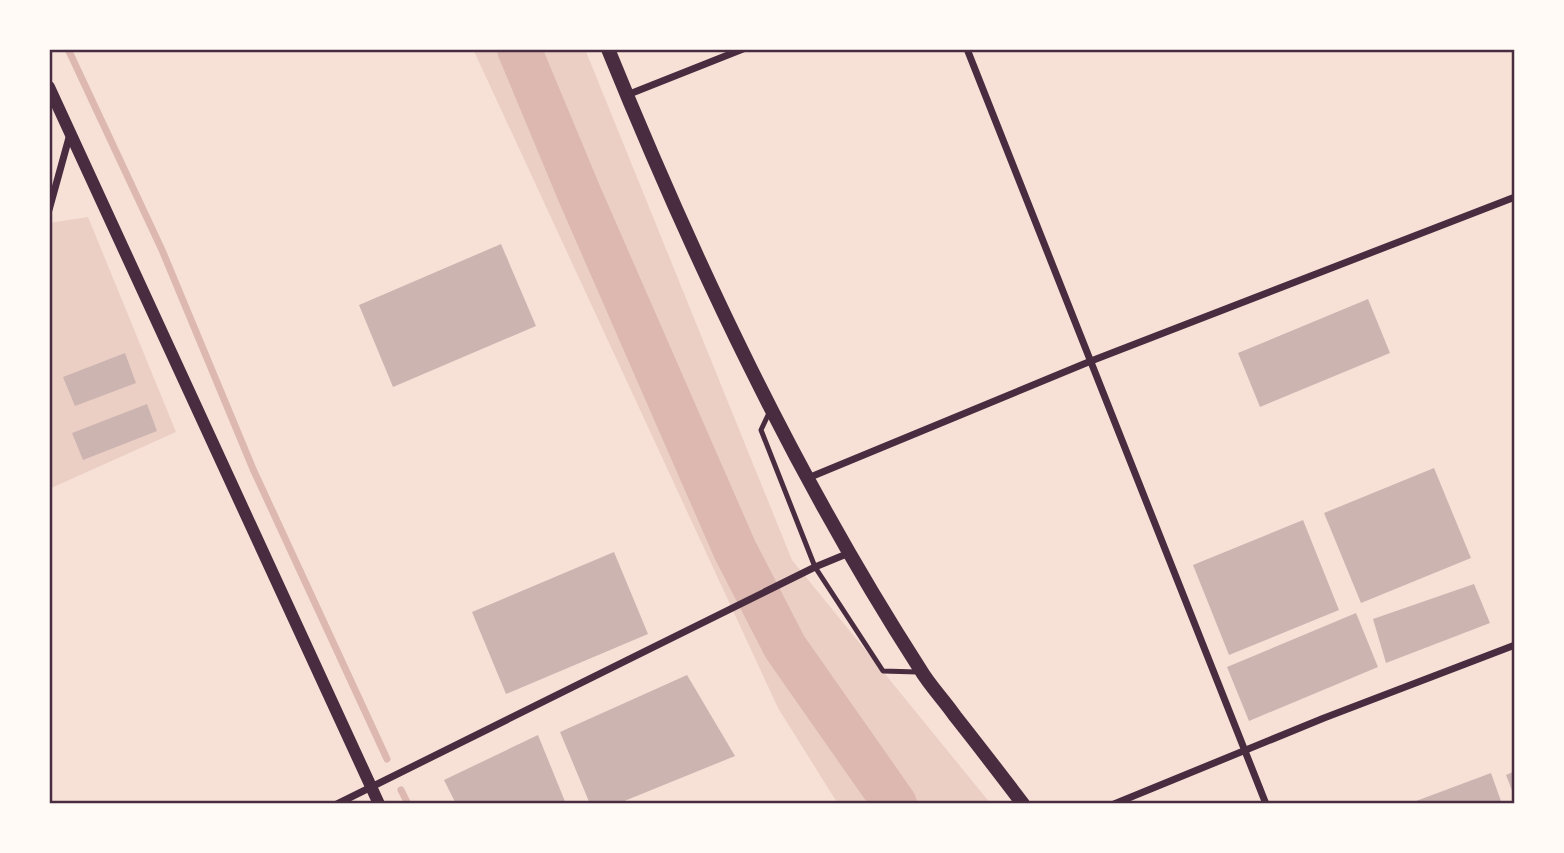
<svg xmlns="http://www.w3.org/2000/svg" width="1564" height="853" viewBox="0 0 1564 853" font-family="Figtree,sans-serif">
	<rect width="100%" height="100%" fill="#f7e1d7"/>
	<!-- green -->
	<g fill="#ebcfc5">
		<polygon points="473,49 585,49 792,560 991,804 838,804 778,708"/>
		<polygon points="88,217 176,432 49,489 49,223"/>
	</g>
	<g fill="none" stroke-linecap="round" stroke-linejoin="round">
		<!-- stream -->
		<g stroke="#dcb8b0" stroke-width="7">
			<polyline points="68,49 162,250 253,469 387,759"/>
			<polyline points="401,790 408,804"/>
		</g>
		<!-- river -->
		<polyline stroke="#dcb8b0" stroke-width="44" points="519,49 579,193 735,550 785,647 895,804"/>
	</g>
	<!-- building -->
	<g fill="#ccb4b1">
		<polygon points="501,244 536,326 393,387 359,305"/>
		<polygon points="1368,299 1390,353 1260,407 1238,353"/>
		<polygon points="125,353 136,383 75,406 63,377"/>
		<polygon points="147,404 157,431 83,460 72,433"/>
		<polygon points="1434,468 1471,558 1361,603 1324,513"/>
		<polygon points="1303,520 1339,610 1229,655 1193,565"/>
		<polygon points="614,552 648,634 506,694 472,612"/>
		<polygon points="1474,584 1490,623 1386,663 1373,619"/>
		<polygon points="1356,613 1378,667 1249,721 1227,667"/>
		<polygon points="687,675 735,756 617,804 590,804 560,732"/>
		<polygon points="538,735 566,804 456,804 444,780"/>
		<polygon points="1515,771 1515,798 1506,775"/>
		<polygon points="1491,773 1502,804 1408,804"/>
	</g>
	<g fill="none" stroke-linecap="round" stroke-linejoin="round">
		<!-- service -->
		<polyline stroke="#4a2c40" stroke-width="5" points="770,411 761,430 815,567 883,671 917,672"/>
		<!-- minor -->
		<g stroke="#4a2c40" stroke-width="7">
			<polyline points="967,49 1266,804"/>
			<polyline points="627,95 743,49"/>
			<polyline points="49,210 70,134"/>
			<polyline points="808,478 1091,361 1515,197"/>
			<polyline points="337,804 815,567 849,553"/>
			<polyline points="1114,804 1324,718 1515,645"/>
		</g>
		<!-- tertiary -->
		<polyline stroke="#4a2c40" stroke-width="12" points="49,87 379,804"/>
		<!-- secondary -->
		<path stroke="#4a2c40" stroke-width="14" d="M608 49C695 263 795 475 920 669 930 686 944 700 955 716 978 745 1001 775 1023 804"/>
	</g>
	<!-- border -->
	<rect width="1564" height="853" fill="none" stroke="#fffaf5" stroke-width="102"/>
	<rect x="51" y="51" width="1462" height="751" fill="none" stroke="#4a2c40" stroke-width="2.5"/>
</svg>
